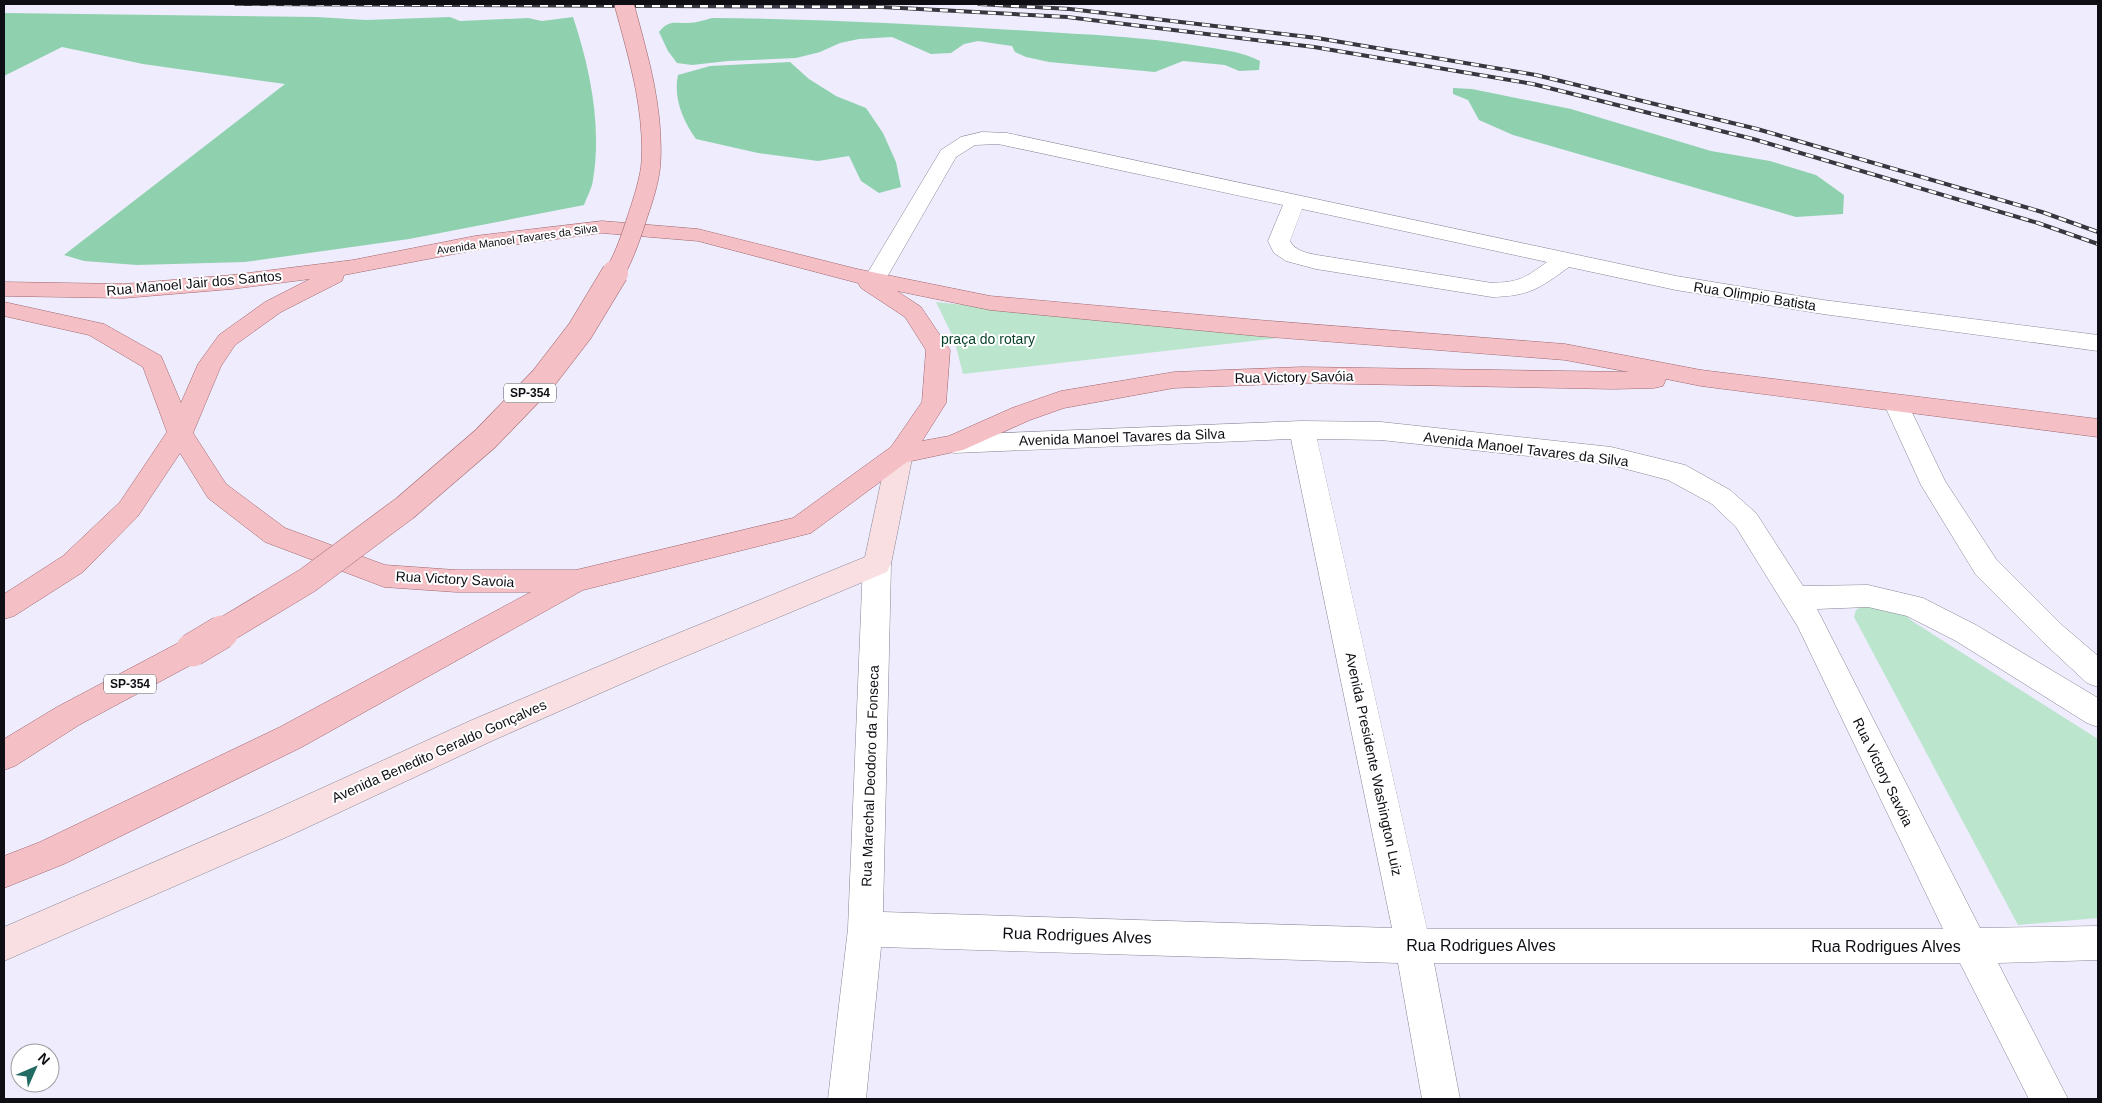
<svg xmlns="http://www.w3.org/2000/svg" width="2102" height="1103" viewBox="0 0 2102 1103" font-family="Helvetica,sans-serif">
	<rect width="100%" height="100%" fill="#eeecfd"/>
	<!-- green -->
	<g fill="#bce5ce">
		<polygon points="936,302 1278,338 963,374 954,339"/>
		<polygon points="1862,606 1904,614 1912,621 2098,739 2098,918 2018,925 1854,617 1856,610"/>
	</g>
	<!-- forest -->
	<g fill="#8fd1af">
		<path d="M4 13 317 17 366 20 450 17 460 21 528 18 542 21 573 17C590 68 602 126 593 180 592 188 587 197 584 205L409 239 245 262 137 265 84 261 64 255 285 84 143 64 62 47 4 76Z"/>
		<path d="M712 18C834 19 956 26 1078 34 1121 36 1163 40 1206 47 1225 50 1243 52 1260 61L1259 70 1239 71 1225 65 1183 61 1155 72 1049 62 1026 57 1015 52 1012 46 978 41 964 44 951 53 931 54 892 37 859 39 840 43 820 52 796 58 728 61 692 65 677 63 668 51 659 32C668 20 675 23 688 23 696 23 704 20 712 18Z"/>
		<path d="M790 62 809 79 836 96 866 108 883 133 896 162 901 187 879 193 861 181 849 156 818 161 758 153 696 139C683 121 673 98 678 75L710 66Z"/>
		<polygon points="1453,88 1472,89 1571,109 1711,151 1770,161 1816,175 1844,195 1843,214 1796,217 1513,135 1479,120 1468,100 1453,94"/>
	</g>
	<g fill="none" stroke-linecap="round" stroke-linejoin="round">
		<!-- street casing -->
		<g stroke="#878594" stroke-width="1">
			<g id="street">
				<path d="M982 132 1007 133 1676 276 1823 300 2098 335V351L1823 314 1676 290 1569 267C1540 288 1530 296 1492 297L1316 269 1286 261 1274 253 1268 241 1283 205 998 144 975 145 956 157 883 284 875 286 867 284 864 279 941 150 961 137ZM1302 209 1547 262C1525 278 1520 282 1492 283L1317 255C1307 253 1295 251 1290 241Z"/>
				<polygon points="1896,395 1905,398 1945,481 1996,559 2063,626 2098,656 2098,687 2087,683 2043,642 1976,575 1921,485 1884,404 1887,398"/>
				<path d="M1302 421 1381 422 1611 447 1685 465 1730 490 1756 513 1803 586 1868 585 1923 598 1976 625 2098 698V727L2087 723 1956 641 1907 616 1868 607 1817 609 1980 928 2098 926V960L1998 963 2068 1099H2029L1960 963H1434L1460 1099H1422L1398 963 881 947 866 1099H828L848 929 863 564 867 556 877 553 887 556 891 564 883 912 1392 928 1291 439 954 453 945 450 941 444 945 438 954 435ZM1317 439 1381 440 1611 465 1668 480 1712 504 1736 527 1798 627 1943 929H1427Z"/>
			</g>
		</g>
		<!-- secondary casing -->
		<g stroke="#878594" stroke-width="1">
			<polygon id="secondary" points="900,445 909,447 913,454 891,564 887,572 662,666 494,740 289,836 4,961 4,927 265,814 472,720 642,648 865,557 887,454 891,447"/>
		</g>
		<!-- primary casing -->
		<g stroke="#9f666e" stroke-width="1">
			<g id="primary">
				<path d="M602 221 698 229 857 269 990 296 1258 320 1565 344 1701 370 2098 419V437L1701 386 1666 379 1663 386 1654 388 1614 389 1302 383 1174 388 1064 408 1030 420 963 450 907 462 811 533 583 590 302 747 64 864 4 888V856L40 842 280 727 531 592H456L384 587 265 542 208 498 180 453 138 516 83 572 14 616 4 619V594L63 556 120 502 167 432 143 367 89 335 4 316V302L104 324 161 356 181 403 198 364 219 335 265 302 310 279 232 289 124 298 4 296V282L124 284 232 275 353 260 475 236ZM602 233 698 241 858 283 861 288 905 317 926 350 922 402 891 447 793 518 576 570H456L385 565 285 528 226 484 193 433 221 366 235 345 281 312 342 281 344 275 475 250ZM897 291 990 310 1258 336 1565 360 1629 372 1302 367 1174 372 1061 391 1012 408 949 436 922 441 946 403 950 350 921 307Z"/>
				<polygon points="192,638 202,641 207,650 202,659 79,725 15,766 4,770 4,739 57,707 182,641"/>
			</g>
		</g>
		<!-- street -->
		<use href="#street" fill="#fff" fill-rule="evenodd"/>
		<!-- secondary -->
		<use href="#secondary" fill="#fadfe2" fill-rule="evenodd"/>
		<!-- primary -->
		<use href="#primary" fill="#f4bfc5" fill-rule="evenodd"/>
		<!-- rail casing -->
		<g stroke="#38363e" stroke-width="4">
			<g id="rail">
				<polyline points="236,4 882,7 1067,17 1314,47 1533,84 1753,139 2038,223 2098,244"/>
				<polyline points="979,4 1070,9 1317,38 1536,75 1757,129 2042,212 2098,232"/>
			</g>
		</g>
		<!-- rail -->
		<use href="#rail" stroke="#fff" stroke-width="2.5" stroke-dasharray="8" stroke-linecap="butt"/>
		<!-- primary-bridge-far2 casing -->
		<g stroke="#9f666e" stroke-width="20" stroke-linecap="butt">
			<path id="primary-bridge-far2" d="M614 274C624 258 630 240 636 221 642 203 650 181 651 162 654 108 638 55 624 4"/>
		</g>
		<!-- primary-bridge-far1 casing -->
		<g stroke="#9f666e" stroke-width="27" stroke-linecap="butt">
			<polyline id="primary-bridge-far1" points="220,633 308,580 405,508 485,439 543,379 580,331 615,273"/>
		</g>
		<!-- primary-bridge casing -->
		<g stroke="#9f666e" stroke-width="34" stroke-linecap="butt">
			<polyline id="primary-bridge" points="192,650 222,632"/>
		</g>
		<!-- primary-bridge-far2 -->
		<use href="#primary-bridge-far2" stroke="#f4bfc5" stroke-width="19"/>
		<!-- primary-bridge-far1 -->
		<use href="#primary-bridge-far1" stroke="#f4bfc5" stroke-width="26"/>
		<!-- primary-bridge -->
		<use href="#primary-bridge" stroke="#f4bfc5" stroke-width="33"/>
	</g>
	<g text-anchor="middle" stroke-width="4" stroke-linejoin="round" paint-order="stroke">
		<!-- far-street labels -->
		<g font-size="11" fill="#0f0e14" stroke="#fff">
			<text transform="translate(517 239) rotate(-8)" y="4">Avenida Manoel Tavares da Silva</text>
		</g>
		<!-- shield labels -->
		<g fill="#fff" stroke="#57565a" stroke-width="1">
			<rect x="504" y="383.5" width="52" height="19" rx="4"/>
			<rect x="104" y="674.5" width="52" height="19" rx="4"/>
		</g>
		<g font-size="12" font-weight="bold" fill="#0f0e14">
			<text x="530" y="397">SP-354</text>
			<text x="130" y="688">SP-354</text>
		</g>
		<!-- street labels -->
		<g font-size="14" fill="#0f0e14" stroke="#fff">
			<text transform="translate(194 283) rotate(-5)" y="5">Rua Manoel Jair dos Santos</text>
			<text transform="translate(1755 296) rotate(9)" y="5">Rua Olimpio Batista</text>
			<text transform="translate(1294 377) rotate(-1)" y="5">Rua Victory Savóia</text>
			<text transform="translate(1122 437) rotate(-2)" y="5">Avenida Manoel Tavares da Silva</text>
			<text transform="translate(1526 449) rotate(7)" y="5">Avenida Manoel Tavares da Silva</text>
			<text transform="translate(455 579) rotate(3)" y="5">Rua Victory Savoia</text>
			<text transform="translate(439 751) rotate(-24)" y="5">Avenida Benedito Geraldo Gonçalves</text>
			<text transform="translate(1374 764) rotate(78)" y="5">Avenida Presidente Washington Luiz</text>
			<text transform="translate(1883 772) rotate(64)" y="5">Rua Victory Savóia</text>
			<text transform="translate(870 776) rotate(-88)" y="5">Rua Marechal Deodoro da Fonseca</text>
		</g>
		<!-- park labels -->
		<g font-size="14" fill="#073f29" stroke="#fff">
			<text x="988" y="344">praça do rotary</text>
		</g>
		<!-- near-street labels -->
		<g font-size="16" fill="#0f0e14" stroke="#fff">
			<text transform="translate(1077 935) rotate(2)" y="6">Rua Rodrigues Alves</text>
			<text x="1481" y="951">Rua Rodrigues Alves</text>
			<text x="1886" y="952">Rua Rodrigues Alves</text>
		</g>
	</g>
	<!-- border -->
	<rect width="2102" height="1103" fill="none" stroke="#0f0e14" stroke-width="10"/>
	<!-- north arrow -->
	<g transform="translate(35 1068) rotate(45)"><circle r="24" fill="#ffffff" stroke="#9f9fa1"/>
	<path d="M0-4L9 19L0 12L-9 19Z" fill="#226b63"/>
	<text y="-8" font-size="14" font-weight="bold" text-anchor="middle" fill="#0f0e14">N</text>
	</g>
</svg>
